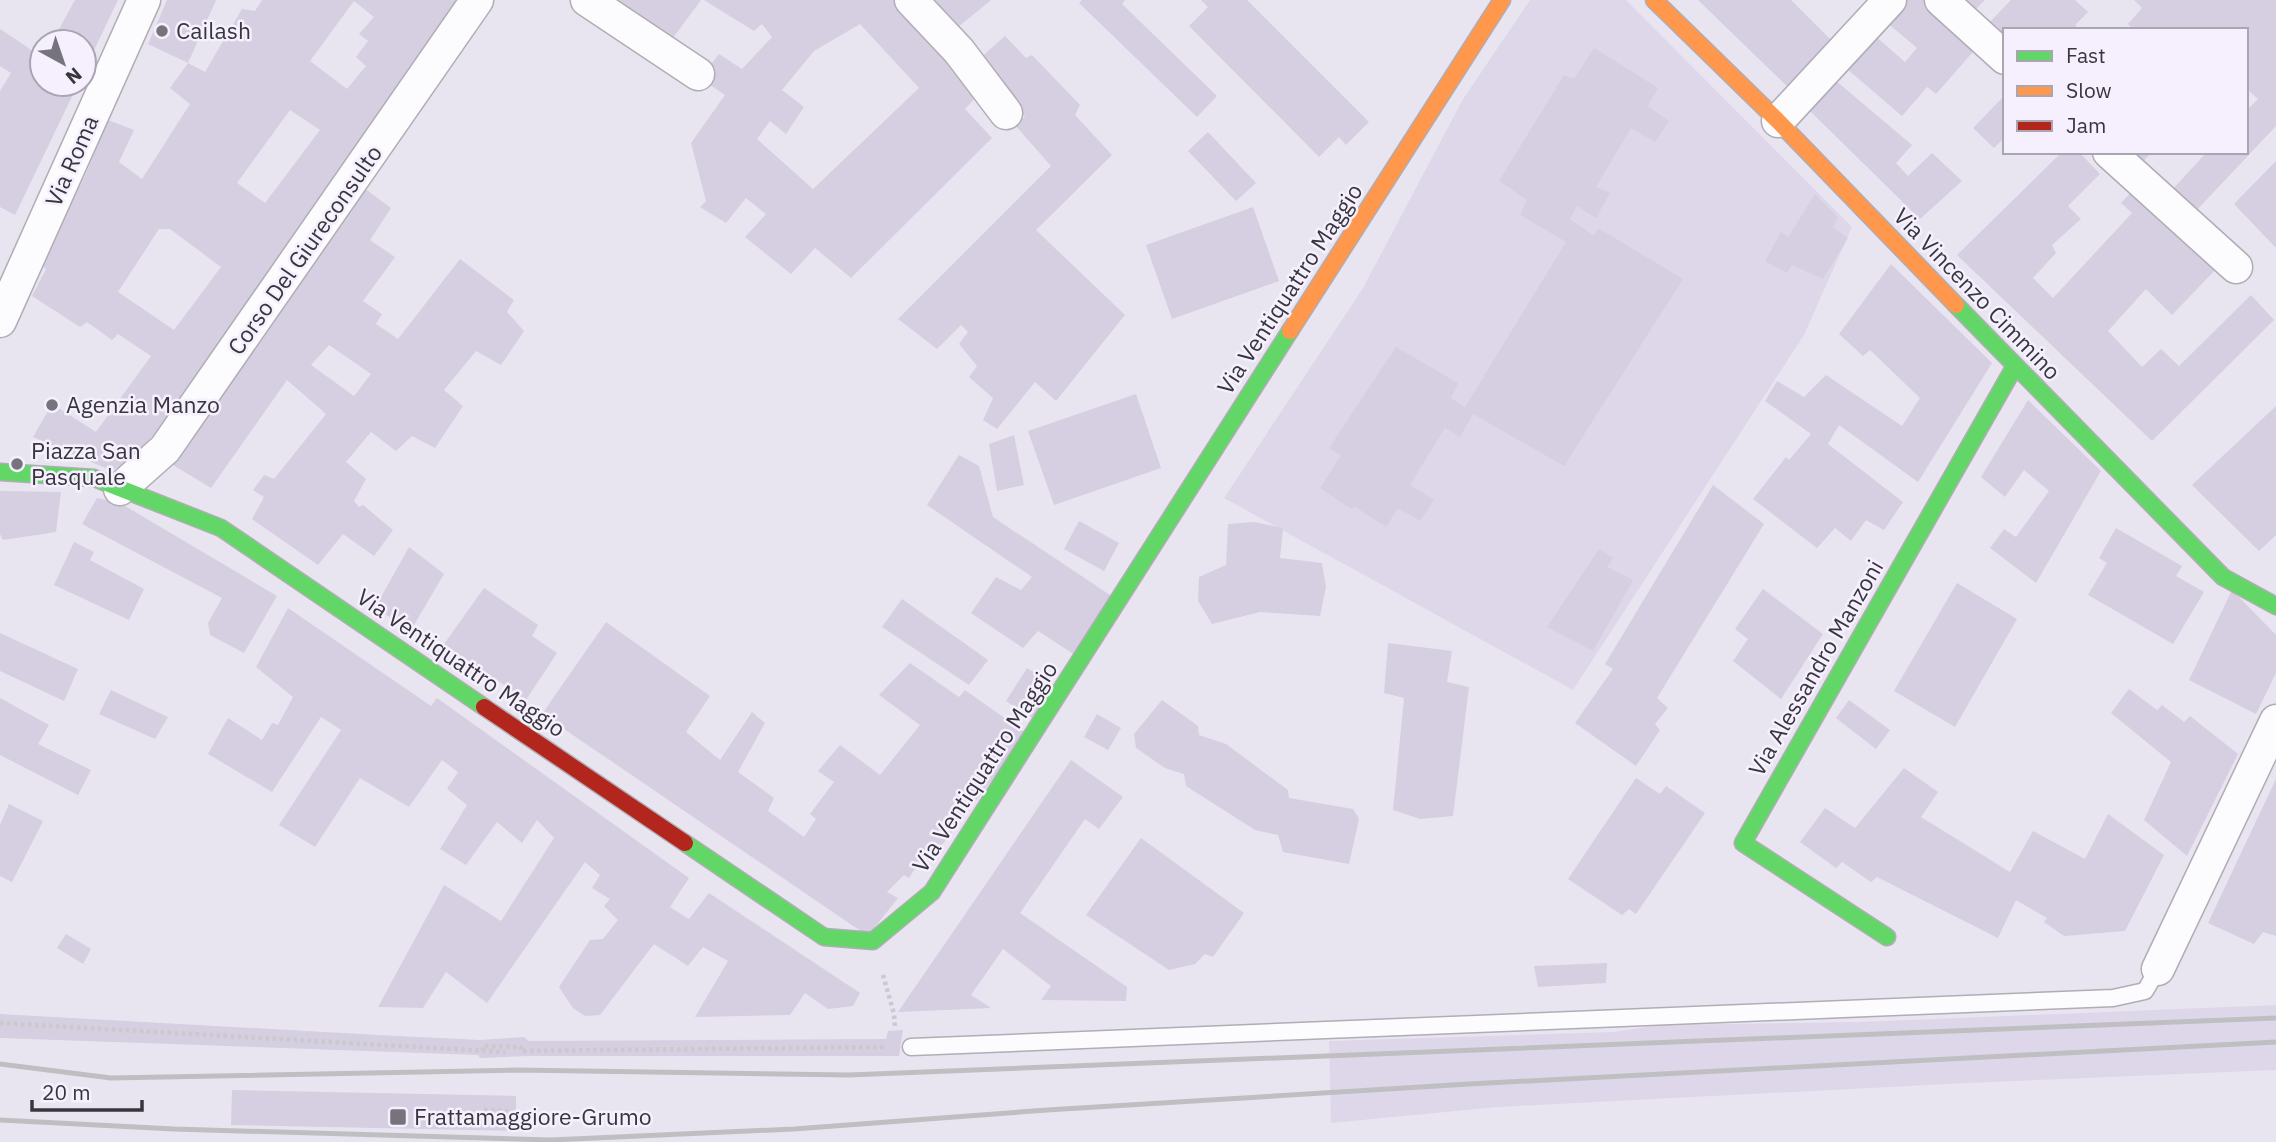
<svg xmlns="http://www.w3.org/2000/svg" width="2276" height="1142" viewBox="0 0 2276 1142" font-family="'IBM Plex Sans',sans-serif">
	<rect width="100%" height="100%" fill="#e9e5f0"/>
	<!-- built -->
	<g fill="#ded7ea">
		<polygon points="1530,0 1626,0 1852,227 1804,335 1573,690 1224,498 1363,288 1463,99"/>
		<polygon points="2276,1005 2276,1070 1968,1083 1498,1107 1331,1123 1329,1041 1614,1032 1659,1025 1859,1022"/>
	</g>
	<!-- building -->
	<g fill="#d6cee1" fill-rule="evenodd">
		<polygon points="75,0 118,0 84,71 84,42 52,42"/>
		<polygon points="167,0 216,0 188,63 148,44"/>
		<path d="M262 0H464L164 424 124 466 110 470 33 437 52 404 96 432 151 356 118 334 112 340 87 322 80 327 32 296 46 269 38 263 85 176 108 120 134 130 119 162 142 179 190 104 170 88 188 63 205 72 242 9 255 11ZM354 1 374 17 359 34 368 41 356 57 366 66 347 89 310 61ZM290 110 320 130 265 203 237 183ZM159 229H170L221 267 174 330 118 292Z"/>
		<polygon points="608,0 701,0 670,42"/>
		<path d="M704 0H900L982 91 965 109 992 138 851 278 815 248 791 274 745 237 766 214 746 198 726 223 700 207 706 201 691 143 725 95 700 78 719 54 742 69 772 37 762 24 754 31ZM860 24 919 88 813 189 757 139 770 121 786 134 804 107 782 90 814 51Z"/>
		<polygon points="936,0 991,0 952,32 931,5"/>
		<polygon points="1082,0 1125,0 1122,4 1217,96 1197,117 1079,3"/>
		<polygon points="1201,0 1247,0 1369,122 1346,145 1339,137 1319,157 1189,26 1208,7"/>
		<polygon points="1698,0 1791,0 1837,46 1792,91"/>
		<polygon points="1903,0 1926,0 1979,45 1936,94 1927,87 1902,116 1846,68 1874,35 1905,62 1917,48 1885,21"/>
		<polygon points="1961,0 1985,0 1973,12"/>
		<polygon points="2011,0 2075,0 2088,12 2075,25 2080,30 2005,30 2005,41 1987,25"/>
		<polygon points="2134,0 2276,0 2276,126 2193,214 2170,192 2207,152 2246,152 2246,111 2258,99 2246,88 2246,30 2134,30 2128,24 2142,8"/>
		<polygon points="0,29 27,47 42,60 42,84 78,84 15,215 0,207 0,91 11,73 0,66"/>
		<polygon points="1005,36 1026,58 1032,55 1080,105 1075,115 1112,155 1036,230 1125,315 1056,401 1035,382 997,429 983,420 993,398 969,377 977,366 959,344 968,332 961,325 937,349 898,319 1051,166 1014,124 1025,117 979,59"/>
		<polygon points="1594,48 1658,88 1648,106 1669,121 1655,142 1631,128 1596,187 1610,193 1596,218 1577,206 1570,219 1594,236 1598,228 1683,279 1564,466 1473,414 1460,437 1445,428 1410,485 1434,500 1420,521 1398,508 1386,527 1355,507 1351,509 1320,488 1341,455 1329,448 1396,347 1458,383 1451,398 1465,407 1566,242 1520,215 1527,200 1499,181 1564,75 1574,79"/>
		<polygon points="1835,80 1912,145 1896,163 1908,176 1932,153 1962,181 1920,219 1808,109"/>
		<polygon points="2005,95 2005,137 1994,148 1973,128"/>
		<polygon points="1208,132 1256,183 1236,201 1188,151"/>
		<polygon points="2062,152 2079,152 2100,174 2068,206 2081,219 2052,245 2056,253 2033,278 2053,298 2132,213 2121,203 2133,190 2219,266 2172,315 2146,289 2108,331 2142,367 2161,349 2179,366 2251,295 2274,320 2152,441 1957,255"/>
		<polygon points="2123,152 2152,152 2138,167"/>
		<polygon points="2276,161 2276,248 2234,204"/>
		<path d="M364 188 391 208 370 240 395 257 363 301 382 314 376 324 398 339 460 259 514 300 507 312 524 331 501 365 476 351 444 390 463 406 435 448 412 436 396 451 371 432 346 462 366 479 354 501 359 507 363 505 393 530 374 556 343 534 318 565 252 519 264 497 253 490 264 475 274 479 326 414 287 380 211 488 173 465ZM329 345 371 374 354 396 311 365Z"/>
		<polygon points="1815,194 1838,217 1833,227 1848,238 1823,279 1792,265 1787,273 1765,261 1781,232 1788,237"/>
		<polygon points="1253,207 1279,281 1172,319 1146,245"/>
		<polygon points="1891,264 1992,363 1918,482 1839,425 1828,444 1903,502 1884,530 1866,520 1851,541 1835,528 1817,548 1753,499 1786,457 1789,460 1811,434 1765,401 1777,381 1804,397 1826,375 1902,426 1920,398 1870,350 1863,356 1839,334"/>
		<polygon points="1136,394 1161,468 1054,505 1028,431"/>
		<polygon points="2028,400 2101,471 2036,583 1990,548 2004,529 2016,537 2049,491 2024,470 2005,497 1981,477"/>
		<polygon points="2276,406 2276,535 2259,551 2192,485"/>
		<polygon points="1014,435 1024,485 997,491 989,444"/>
		<polygon points="959,455 979,466 993,517 1113,597 1075,655 1038,631 1023,648 971,613 996,577 1021,590 1032,577 927,505"/>
		<polygon points="1713,485 1764,524 1657,698 1668,708 1655,724 1660,730 1636,766 1575,723 1613,669 1605,664"/>
		<polygon points="0,491 61,492 56,532 3,540 0,534"/>
		<polygon points="97,498 120,503 277,596 244,653 210,635 208,623 222,598 82,524"/>
		<polygon points="1079,521 1119,543 1104,571 1064,549"/>
		<polygon points="1254,522 1283,528 1280,558 1322,563 1326,587 1320,616 1260,612 1212,624 1198,601 1199,577 1226,565 1228,524"/>
		<polygon points="2116,528 2182,566 2176,576 2204,592 2173,644 2088,595 2107,563 2099,558"/>
		<polygon points="74,542 94,552 90,560 144,589 129,620 54,585"/>
		<polygon points="409,547 444,574 411,630 375,608"/>
		<polygon points="1599,549 1613,558 1607,567 1633,580 1593,651 1547,627"/>
		<polygon points="1957,583 2017,619 1955,727 1894,691"/>
		<polygon points="484,588 538,625 532,636 557,653 526,700 444,644"/>
		<polygon points="1763,589 1823,634 1781,699 1733,661 1748,639 1735,629"/>
		<polygon points="2232,590 2276,635 2276,673 2256,714 2189,680"/>
		<polygon points="902,599 988,660 969,685 882,627"/>
		<polygon points="288,608 431,706 437,698 689,878 670,907 689,919 709,893 860,993 853,1006 828,1009 805,993 790,1015 695,1017 728,961 703,947 688,966 654,944 600,1015 585,1016 573,1008 559,987 590,940 603,939 618,920 604,906 610,899 592,888 600,875 585,862 487,1003 446,972 423,1008 378,1007 444,885 501,921 554,838 537,820 522,843 497,822 466,865 440,849 467,805 447,789 458,772 442,760 409,807 360,778 315,847 279,825 341,730 321,717 272,792 208,754 228,718 262,740 272,723 278,725 293,697 256,667"/>
		<polygon points="606,622 710,696 686,732 720,760 752,712 765,723 738,772 774,798 768,811 804,837 816,819 810,814 834,782 818,771 840,745 880,775 920,725 879,695 910,663 959,697 965,690 1027,734 935,854 928,849 909,878 904,875 887,892 898,898 868,936 542,714"/>
		<polygon points="0,633 78,669 64,701 0,671"/>
		<polygon points="1388,643 1452,651 1447,682 1469,687 1453,816 1420,819 1393,810 1404,698 1384,693"/>
		<polygon points="1027,668 1053,684 1032,718 1006,701"/>
		<polygon points="2129,689 2157,710 2162,705 2184,722 2190,716 2238,754 2187,856 2144,820 2171,762 2111,713"/>
		<polygon points="111,690 168,717 155,739 99,714"/>
		<polygon points="0,698 49,725 38,744 91,770 78,795 0,755"/>
		<polygon points="1162,700 1198,726 1199,735 1226,744 1288,790 1289,798 1353,809 1359,819 1349,864 1283,852 1278,835 1255,830 1186,786 1184,774 1165,768 1136,748 1134,734"/>
		<polygon points="1849,700 1890,730 1876,749 1836,718"/>
		<polygon points="1097,714 1121,728 1108,750 1084,737"/>
		<polygon points="1071,760 1123,797 1099,829 1085,819 1020,913 1127,987 1126,1001 1041,1000 1051,986 1003,949 971,995 991,1008 898,1012"/>
		<polygon points="1904,768 1938,792 1921,817 2010,872 2033,831 2085,859 2108,814 2164,855 2125,931 2064,936 2044,922 2047,918 2016,900 1998,938 1877,877 1871,882 1842,862 1836,868 1800,842 1825,808 1855,828"/>
		<polygon points="1636,778 1660,794 1666,786 1705,813 1636,914 1629,909 1622,915 1568,879"/>
		<polygon points="2276,779 2276,936 2263,932 2254,944 2208,923"/>
		<polygon points="9,804 43,821 12,882 0,876 0,825"/>
		<polygon points="1141,838 1244,913 1213,957 1205,954 1195,964 1169,970 1086,915"/>
		<polygon points="66,934 91,949 83,964 57,948"/>
		<polygon points="1607,963 1606,983 1538,987 1534,966"/>
		<polygon points="0,1014 378,1035 480,1040 524,1037 529,1041 886,1039 888,1031 903,1030 899,1056 529,1056 480,1058 478,1055 0,1038"/>
		<polygon points="232,1090 516,1096 516,1131 231,1125"/>
	</g>
	<g fill="none" stroke-linecap="round" stroke-linejoin="round">
		<!-- lane casing -->
		<g stroke="#b0adb5" stroke-width="19">
			<polyline id="lane" points="911,1047 2113,998 2145,991 2158,969"/>
		</g>
		<!-- street casing -->
		<g stroke="#b0adb5" stroke-width="35">
			<g id="street">
				<polyline points="587,0 698,74"/>
				<polyline points="911,0 959,51 1006,113"/>
				<polyline points="1941,0 2005,58"/>
				<polyline points="1778,121 1890,0"/>
				<polyline points="2109,152 2236,267"/>
				<polyline points="0,321 144,0"/>
				<polyline points="120,489 165,449 477,0"/>
				<polyline points="2158,969 2276,721"/>
			</g>
		</g>
		<!-- fast casing -->
		<g stroke="#b0adb5" stroke-width="19">
			<g id="fast">
				<polyline points="1956,305 2223,577 2276,606"/>
				<polyline points="0,472 94,478 221,528 484,707"/>
				<polyline points="685,843 824,937 873,941 932,892 1290,331"/>
				<polyline points="1887,937 1743,843 2015,366"/>
			</g>
		</g>
		<!-- slow casing -->
		<g stroke="#b0adb5" stroke-width="19">
			<g id="slow">
				<polyline points="1654,0 1778,121 1956,305"/>
				<polyline points="1290,331 1502,0"/>
			</g>
		</g>
		<!-- jam casing -->
		<g stroke="#b0adb5" stroke-width="19">
			<polyline id="jam" points="484,707 685,843"/>
		</g>
		<!-- path -->
		<g stroke="#cac9cd" stroke-width="4.5" stroke-dasharray="3.5 3.5" stroke-linecap="butt">
			<polyline points="883,975 894,1014 895,1028"/>
			<polyline points="0,1023 505,1052"/>
			<polyline points="483,1051 483,1046 521,1047 521,1051 886,1047"/>
			<polyline points="484,1110 508,1111"/>
		</g>
		<!-- lane -->
		<use href="#lane" stroke="#fcfbfd" stroke-width="16"/>
		<!-- street -->
		<use href="#street" stroke="#fcfbfd" stroke-width="32"/>
		<!-- fast -->
		<use href="#fast" stroke="#63d668" stroke-width="16"/>
		<!-- slow -->
		<use href="#slow" stroke="#ff974d" stroke-width="16"/>
		<!-- jam -->
		<use href="#jam" stroke="#b3261e" stroke-width="16"/>
		<!-- rail -->
		<g stroke="#bfbfc1" stroke-width="5">
			<polyline points="0,1064 111,1078 517,1070 849,1075 2276,1018"/>
			<polyline points="0,1120 174,1129 551,1140 794,1129 1047,1110 1469,1084 2276,1042"/>
		</g>
	</g>
	<!-- markers -->
	<g fill="#76737c" stroke="#f5effe" stroke-width="2.5">
		<circle cx="162" cy="31" r="7"/>
		<circle cx="52" cy="405" r="7"/>
		<circle cx="17" cy="464" r="7"/>
		<rect x="389" y="1108" width="18" height="18" rx="3.5"/>
	</g>
	<g text-anchor="middle" stroke-width="5" stroke-linejoin="round" paint-order="stroke">
		<!-- poi labels -->
		<g font-size="23" fill="#38363d" stroke="#f5effe" text-anchor="start">
			<text x="176" y="39">Cailash</text>
			<text x="66" y="413">Agenzia Manzo</text>
			<text x="31" y="459">Piazza San<tspan x="31" dy="26">Pasquale</tspan></text>
			<text x="414" y="1125">Frattamaggiore-Grumo</text>
		</g>
		<!-- street labels -->
		<g font-size="23" fill="#38363d" stroke="#f5effe">
			<text transform="translate(72 161) rotate(-66)" y="8">Via Roma</text>
			<text transform="translate(305 250) rotate(-55)" y="8">Corso Del Giureconsulto</text>
			<text transform="translate(1290 289) rotate(-57)" y="8">Via Ventiquattro Maggio</text>
			<text transform="translate(1977 294) rotate(46)" y="8">Via Vincenzo Cimmino</text>
			<text transform="translate(461 663) rotate(34)" y="8">Via Ventiquattro Maggio</text>
			<text transform="translate(1816 668) rotate(-60)" y="8">Via Alessandro Manzoni</text>
			<text transform="translate(985 767) rotate(-57)" y="8">Via Ventiquattro Maggio</text>
		</g>
	</g>
	<!-- legend -->
	<rect x="2003" y="28" width="245" height="126" fill="#f5effe" stroke="#a9a5b1" stroke-width="2"/>
	<rect x="2017" y="51" width="35" height="10" fill="#63d668" stroke="#a9a5b1" stroke-width="2"/>
	<text x="2066" y="63" font-size="21" fill="#38363d">Fast</text>
	<rect x="2017" y="86" width="35" height="10" fill="#ff974d" stroke="#a9a5b1" stroke-width="2"/>
	<text x="2066" y="98" font-size="21" fill="#38363d">Slow</text>
	<rect x="2017" y="121" width="35" height="10" fill="#b3261e" stroke="#a9a5b1" stroke-width="2"/>
	<text x="2066" y="133" font-size="21" fill="#38363d">Jam</text>
	<!-- north arrow -->
	<g transform="translate(63 63) rotate(140)"><circle r="33" fill="#f5effe" stroke="#a9a5b1" stroke-width="2"/>
	<path d="M0-5L12 26L0 18L-12 26Z" fill="#76737c"/>
	<text y="-10" font-size="19" font-weight="bold" text-anchor="middle" fill="#38363d">N</text>
	</g>
	<!-- scale -->
	<path d="M32 1100v10h110v-10" fill="none" stroke="#38363d" stroke-width="3.5"/>
	<text x="42" y="1100" font-size="21" fill="#38363d" stroke="#f5effe" stroke-width="5" paint-order="stroke">20 m</text>
</svg>
